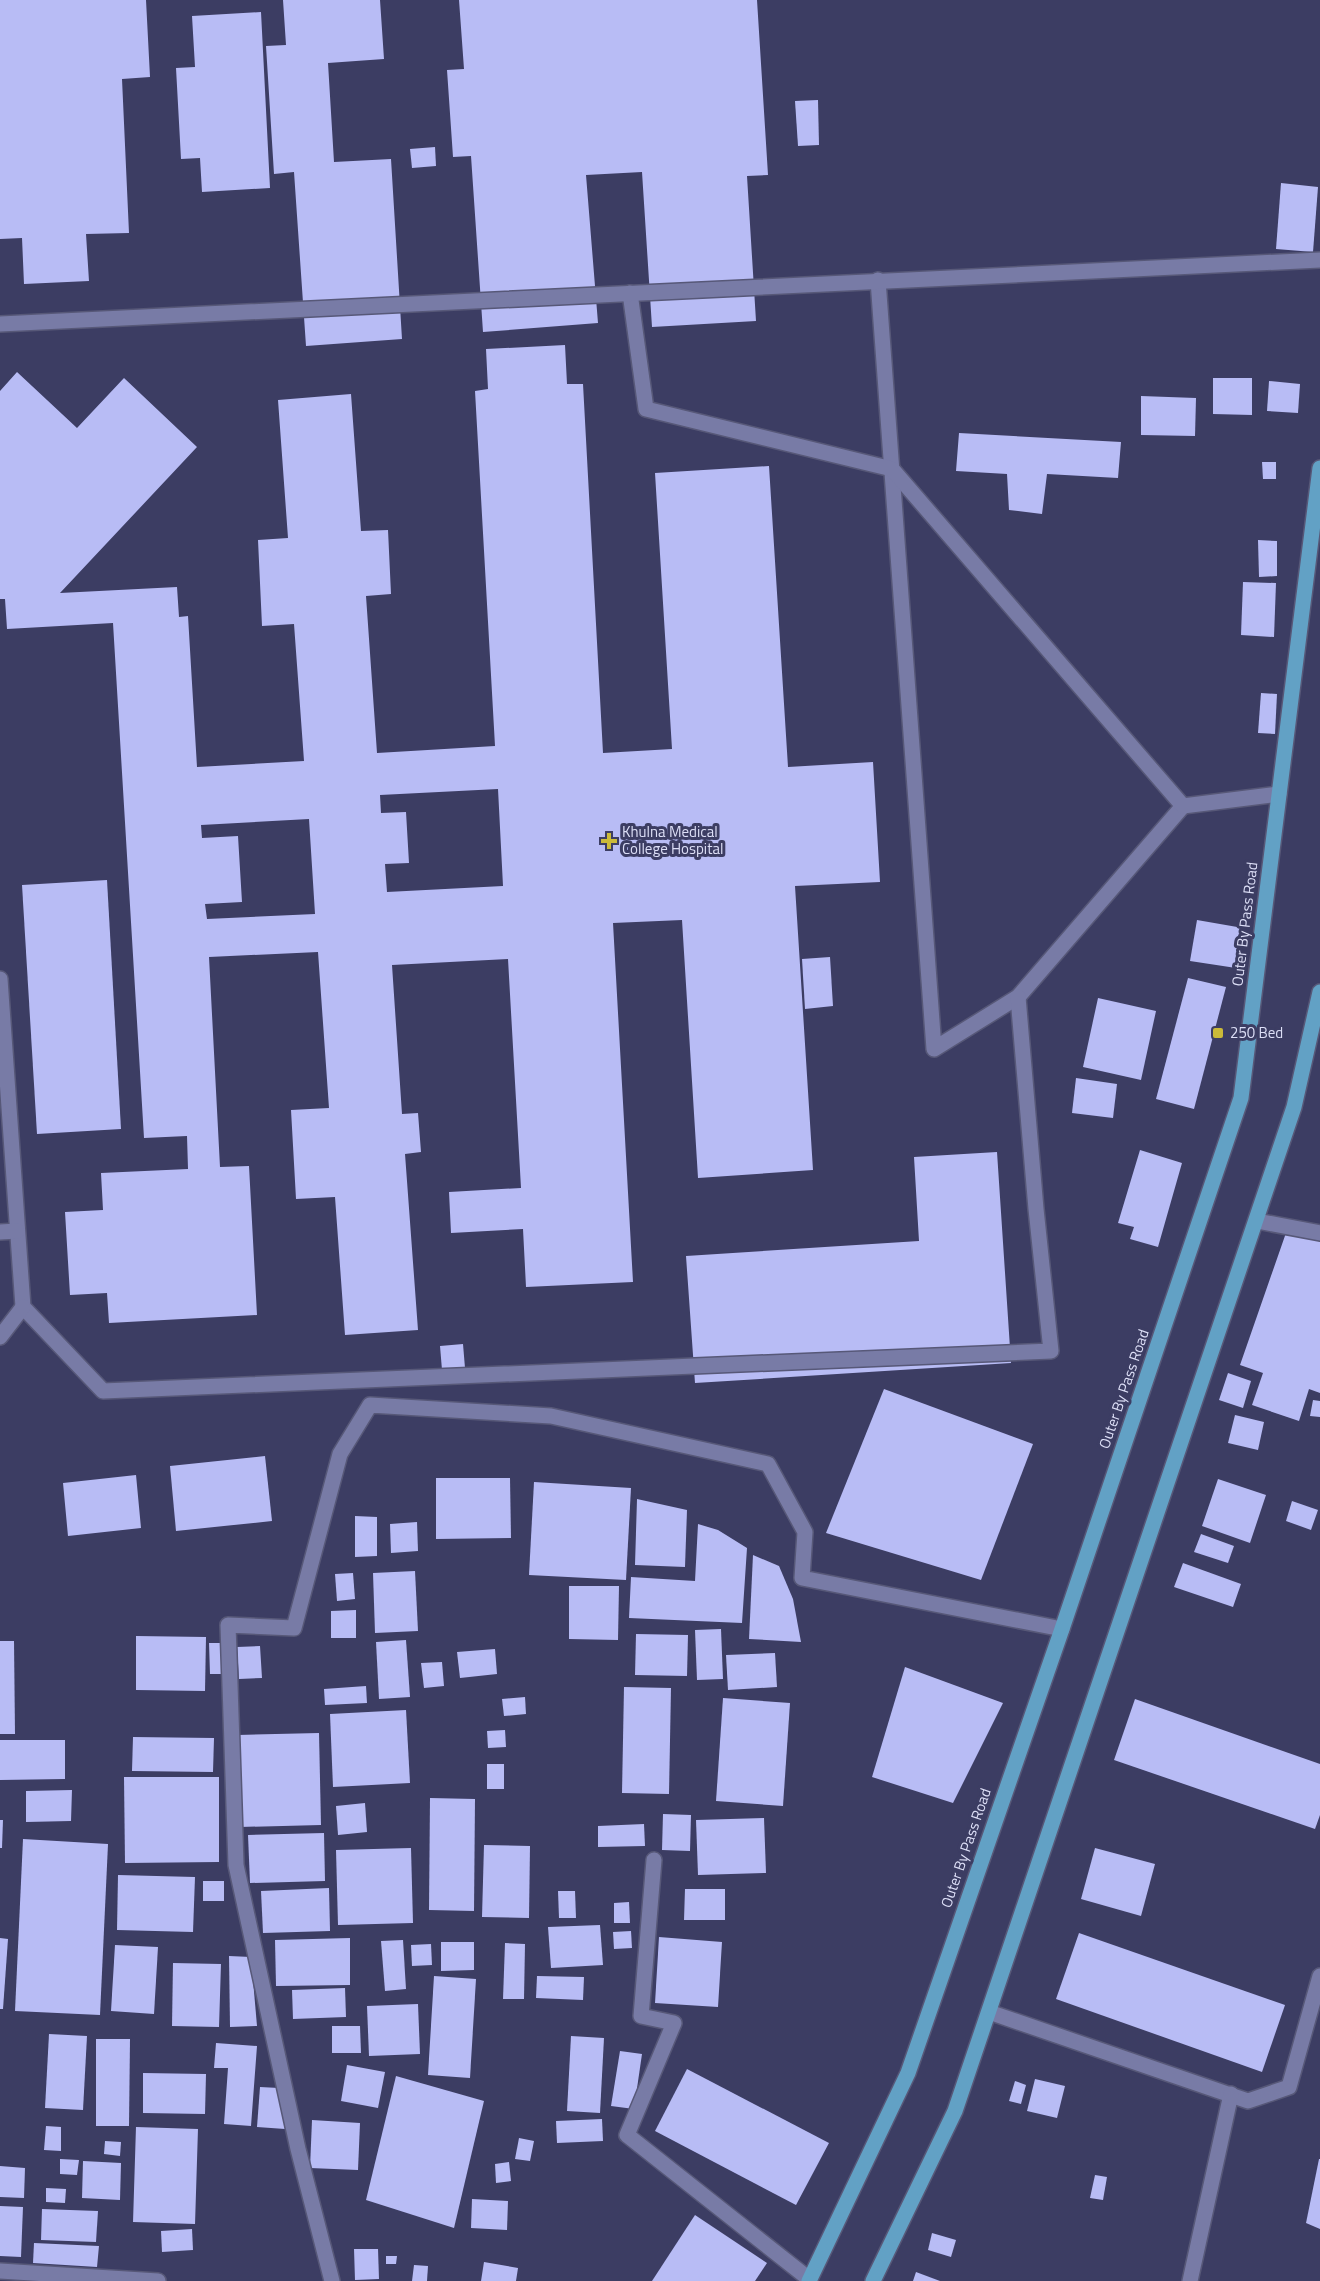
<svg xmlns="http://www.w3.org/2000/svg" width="1320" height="2281" viewBox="0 0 1320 2281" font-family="'Titillium Web',sans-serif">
	<rect width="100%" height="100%" fill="#3c3d63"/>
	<!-- building -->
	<g fill="#b8bcf5" fill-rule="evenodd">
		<polygon points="0,0 146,0 150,77 122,79 129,233 86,234 89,281 24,284 22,238 0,239"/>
		<polygon points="283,0 380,0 384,59 328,63 334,162 391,159 402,339 306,346 294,172 274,174 266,46 286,45"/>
		<polygon points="459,0 757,0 768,175 747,176 756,321 652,327 642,172 586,175 598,323 483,332 471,156 453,157 447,70 464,69"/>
		<polygon points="261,12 270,188 202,192 200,158 181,159 176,68 195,67 192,16"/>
		<polygon points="818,100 819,145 798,146 795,101"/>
		<polygon points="435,147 436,166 412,168 410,149"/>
		<polygon points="1281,183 1318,187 1313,252 1276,249"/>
		<path d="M565 345 567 384H583L603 753 672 749 655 473 769 466 788 767 873 762 880 882 795 886 813 1170 698 1178 682 920 613 923 633 1282 526 1287 523 1229 451 1233 449 1192 521 1188 508 959 392 965 402 1114 418 1113 421 1152 405 1154 418 1330 345 1335 335 1197 296 1199 291 1110 329 1108 318 952 209 957 220 1167 249 1166 257 1315 109 1323 107 1293 70 1295 65 1212 103 1210 101 1173 188 1169 187 1136 144 1138 113 623 7 629 5 599H0V391L17 372 77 428 124 378 197 447 60 593 177 587 179 617 188 616 197 767 304 761 294 624 262 626 258 540 288 538 278 400 351 394 361 531 388 530 391 594 366 596 377 753 495 746 475 391 488 389 486 349ZM498 789 503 886 387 892 385 864 409 863 406 812 381 813 380 795ZM309 819 315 914 207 919 205 904 242 902 238 836 202 838 201 825Z"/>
		<polygon points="1213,378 1252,378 1252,415 1213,414"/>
		<polygon points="1269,381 1300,384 1298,413 1267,411"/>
		<polygon points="1141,396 1196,398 1195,436 1141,435"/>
		<polygon points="959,433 1121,442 1118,478 1047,474 1042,514 1009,510 1007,474 956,471"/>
		<polygon points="1262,462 1276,462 1276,479 1263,479"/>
		<polygon points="1258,540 1277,541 1277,576 1259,577"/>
		<polygon points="1243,582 1276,583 1274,637 1241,635"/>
		<polygon points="1261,693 1277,694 1275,734 1258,733"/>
		<polygon points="107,880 121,1129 37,1134 22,885"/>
		<polygon points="1197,920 1243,928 1236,968 1190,961"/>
		<polygon points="830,957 833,1006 805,1009 802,959"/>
		<polygon points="1188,978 1226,987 1194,1109 1156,1099"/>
		<polygon points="1098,998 1156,1011 1141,1080 1083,1067"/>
		<polygon points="1076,1078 1117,1084 1113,1118 1072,1113"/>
		<polygon points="1140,1150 1182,1163 1158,1247 1130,1239 1134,1227 1118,1223"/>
		<polygon points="997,1152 1011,1363 695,1383 686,1256 919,1241 914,1157"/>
		<polygon points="1287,1230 1320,1239 1320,1393 1309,1389 1299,1421 1252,1405 1263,1373 1240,1365"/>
		<polygon points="463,1344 465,1368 442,1370 440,1346"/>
		<polygon points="1228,1373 1251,1381 1243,1408 1219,1400"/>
		<polygon points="884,1389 1033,1444 981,1580 826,1533"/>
		<polygon points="1313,1400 1320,1401 1320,1417 1310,1416"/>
		<polygon points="1235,1415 1264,1422 1258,1450 1228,1443"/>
		<polygon points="265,1456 272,1521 176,1531 170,1466"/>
		<polygon points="136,1475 141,1528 68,1536 63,1483"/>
		<polygon points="436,1478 510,1478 511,1538 436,1539"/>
		<polygon points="1218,1479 1266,1495 1250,1543 1202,1526"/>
		<polygon points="534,1482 631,1488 626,1580 529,1575"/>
		<polygon points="637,1499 687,1510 685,1567 635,1565"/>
		<polygon points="1292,1501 1318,1510 1311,1530 1286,1521"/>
		<polygon points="355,1516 377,1517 377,1556 355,1557"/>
		<polygon points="417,1522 418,1551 391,1553 390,1524"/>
		<polygon points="698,1524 718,1530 747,1548 742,1623 629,1618 631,1577 695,1581"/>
		<polygon points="1201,1534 1234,1546 1228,1563 1194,1552"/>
		<polygon points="753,1555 779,1566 793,1599 801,1642 749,1639"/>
		<polygon points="1183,1563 1241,1584 1233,1607 1174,1587"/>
		<polygon points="415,1571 418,1631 375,1633 373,1573"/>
		<polygon points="353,1573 355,1599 337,1601 335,1574"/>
		<polygon points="569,1586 619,1586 618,1640 569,1639"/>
		<polygon points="356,1610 356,1638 331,1638 331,1611"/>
		<polygon points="721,1629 723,1679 697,1680 695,1630"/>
		<polygon points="636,1634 688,1635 687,1676 635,1675"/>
		<polygon points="136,1636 206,1637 205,1691 136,1690"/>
		<polygon points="406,1640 410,1697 379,1699 376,1642"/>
		<polygon points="0,1641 14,1641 15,1734 0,1734"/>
		<polygon points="209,1643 224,1643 225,1674 210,1674"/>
		<polygon points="260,1646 262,1678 239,1679 237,1647"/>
		<polygon points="495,1649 497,1674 460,1678 457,1652"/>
		<polygon points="775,1653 777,1687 728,1690 726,1655"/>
		<polygon points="442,1662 444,1686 424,1688 421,1663"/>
		<polygon points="905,1667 1003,1703 953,1803 872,1777"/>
		<polygon points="366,1686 367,1703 325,1705 324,1689"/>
		<polygon points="624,1687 671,1688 669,1794 622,1793"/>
		<polygon points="525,1697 526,1714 504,1716 502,1699"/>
		<polygon points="723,1698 790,1703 783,1806 716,1801"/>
		<polygon points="1135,1699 1320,1764 1320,1815 1315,1829 1114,1760"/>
		<polygon points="406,1710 410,1783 333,1787 330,1714"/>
		<polygon points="505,1730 506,1747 488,1748 487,1731"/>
		<polygon points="319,1733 321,1825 240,1827 238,1735"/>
		<polygon points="133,1737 214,1738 213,1772 132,1771"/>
		<polygon points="0,1740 65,1740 65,1779 0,1780"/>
		<rect x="487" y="1764" width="17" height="25"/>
		<polygon points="124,1777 219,1777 219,1862 125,1863"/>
		<polygon points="72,1790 71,1821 26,1822 26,1791"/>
		<polygon points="430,1798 475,1799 474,1911 429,1910"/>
		<polygon points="365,1803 367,1832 338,1835 336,1806"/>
		<polygon points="663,1814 691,1815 690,1851 662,1850"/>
		<polygon points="764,1818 766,1873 698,1875 696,1820"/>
		<polygon points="0,1820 3,1820 2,1848 0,1848"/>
		<polygon points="644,1824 645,1846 598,1847 598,1826"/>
		<polygon points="324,1833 325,1881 250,1883 248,1835"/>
		<polygon points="23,1839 108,1844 100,2015 15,2011"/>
		<polygon points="484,1845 530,1846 529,1918 482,1917"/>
		<polygon points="411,1848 413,1923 338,1925 336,1850"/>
		<polygon points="1095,1848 1155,1864 1141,1916 1081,1899"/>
		<polygon points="118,1875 195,1877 193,1932 117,1930"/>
		<rect x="203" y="1881" width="21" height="20"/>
		<polygon points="329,1888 330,1931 263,1933 261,1891"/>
		<polygon points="685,1889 725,1889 725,1920 684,1920"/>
		<polygon points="558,1891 575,1891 576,1918 559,1918"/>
		<polygon points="629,1902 630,1923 614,1923 614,1903"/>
		<polygon points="600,1925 603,1965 551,1968 548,1927"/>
		<polygon points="631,1931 632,1948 614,1949 613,1932"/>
		<polygon points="1079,1933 1285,2005 1262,2072 1056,1999"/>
		<polygon points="659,1937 722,1942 718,2007 655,2003"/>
		<polygon points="0,1938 8,1939 3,2009 0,2009"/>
		<polygon points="350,1938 350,1985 276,1986 275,1940"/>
		<polygon points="403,1940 406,1989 385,1991 381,1941"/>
		<polygon points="441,1942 474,1942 474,1970 441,1971"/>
		<polygon points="505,1943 525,1944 524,1999 503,1999"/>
		<polygon points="431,1944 432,1965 412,1966 411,1945"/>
		<polygon points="115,1945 158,1947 154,2014 111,2011"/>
		<polygon points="229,1956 251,1957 257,2026 230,2027"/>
		<polygon points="173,1963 221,1964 219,2027 172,2026"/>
		<polygon points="434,1976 476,1979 470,2078 428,2075"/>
		<polygon points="537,1976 584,1977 583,2000 536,1998"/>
		<polygon points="345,1988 346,2017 293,2019 292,1990"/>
		<polygon points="418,2004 420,2054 369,2056 367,2006"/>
		<polygon points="332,2026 360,2026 361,2053 332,2053"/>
		<polygon points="49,2034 87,2036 83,2110 45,2108"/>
		<polygon points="571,2036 604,2038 600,2113 567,2111"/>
		<polygon points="96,2039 130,2039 129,2126 96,2126"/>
		<polygon points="216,2043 257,2046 251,2126 224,2124 228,2068 214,2068"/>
		<polygon points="620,2051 642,2054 634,2109 611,2106"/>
		<polygon points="347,2065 385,2072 378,2108 341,2101"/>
		<polygon points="687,2069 829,2143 796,2205 655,2131"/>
		<polygon points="143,2073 206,2074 205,2114 143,2113"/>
		<polygon points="396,2076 484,2101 454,2228 366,2200"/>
		<polygon points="1035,2079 1065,2086 1057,2118 1027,2111"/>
		<polygon points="1015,2081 1026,2085 1021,2104 1009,2101"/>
		<polygon points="260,2087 279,2088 285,2129 257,2127"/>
		<polygon points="602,2119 603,2141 557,2143 556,2121"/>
		<polygon points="312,2120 360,2123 358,2170 310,2168"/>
		<polygon points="46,2126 61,2127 61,2151 44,2150"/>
		<polygon points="136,2127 198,2129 195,2224 133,2222"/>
		<polygon points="519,2138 534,2141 530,2161 515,2159"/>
		<polygon points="105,2141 121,2142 120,2156 104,2154"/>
		<polygon points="60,2159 79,2160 77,2175 60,2174"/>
		<polygon points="1319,2159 1320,2159 1320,2229 1306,2223"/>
		<polygon points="83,2161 121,2163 120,2200 82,2198"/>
		<polygon points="509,2162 511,2181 496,2183 495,2164"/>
		<polygon points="0,2166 25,2168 24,2198 0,2197"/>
		<polygon points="1095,2175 1107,2177 1103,2200 1090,2198"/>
		<polygon points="46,2188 66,2189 65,2203 46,2202"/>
		<polygon points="472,2199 508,2201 507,2230 471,2228"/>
		<polygon points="0,2206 23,2207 21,2257 0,2256"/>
		<polygon points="42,2209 98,2211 96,2242 41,2240"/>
		<polygon points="695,2215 767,2263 755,2281 652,2281"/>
		<polygon points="192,2229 193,2250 162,2252 161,2231"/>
		<polygon points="932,2233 956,2240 951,2257 928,2250"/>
		<polygon points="34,2243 99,2246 97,2267 33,2263"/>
		<polygon points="354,2249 378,2249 379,2279 355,2280"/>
		<polygon points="386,2256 397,2256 396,2264 386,2264"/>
		<polygon points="484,2262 518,2268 516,2281 481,2281"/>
		<polygon points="414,2265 428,2266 427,2281 412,2281"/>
		<polygon points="916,2272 940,2281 913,2281"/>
	</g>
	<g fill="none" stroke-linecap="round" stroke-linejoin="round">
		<!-- minor casing -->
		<g stroke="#575878" stroke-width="18">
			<g id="minor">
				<polyline points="878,280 934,1049 1018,997 1183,806"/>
				<polyline points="630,293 646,409 892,469 1183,806 1279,794"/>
				<polyline points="0,324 1320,260"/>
				<polyline points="0,979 23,1307 103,1391 1051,1351 1036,1209 1018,997"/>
				<polyline points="1257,1221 1320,1233"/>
				<polyline points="0,1232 17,1231"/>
				<polyline points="0,1337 23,1307"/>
				<polyline points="654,1860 641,2016 674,2023 627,2135 809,2279"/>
				<polyline points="989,2012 1248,2101 1289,2087 1320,1976"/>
				<polyline points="0,2271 158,2281"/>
				<polyline points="332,2281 298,2149 236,1865 228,1625 294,1628 340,1454 370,1405 551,1416 768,1464 805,1532 802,1578 1062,1629"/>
				<polyline points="1190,2281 1231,2094"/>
			</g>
		</g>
		<!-- major casing -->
		<g stroke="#575878" stroke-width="18">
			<g id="major">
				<polyline points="809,2281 908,2073 1062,1629 1241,1098 1320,468"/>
				<polyline points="873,2281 955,2111 1294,1107 1320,992"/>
			</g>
		</g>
		<!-- minor -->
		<use href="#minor" stroke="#787ba6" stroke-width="15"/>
		<!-- major -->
		<use href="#major" stroke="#62a1c5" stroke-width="15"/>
	</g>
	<!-- markers -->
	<g fill="#cbba39" stroke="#3c3d63" stroke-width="2">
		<path d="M606 832h6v6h6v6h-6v6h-6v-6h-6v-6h6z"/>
		<rect x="1212" y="1027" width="12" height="12" rx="3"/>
	</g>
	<g text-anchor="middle" stroke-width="6" stroke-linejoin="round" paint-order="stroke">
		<!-- poi labels -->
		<g font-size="15" fill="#dddff7" stroke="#3c3d63" text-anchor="start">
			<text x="622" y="837">Khulna Medical<tspan x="622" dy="17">College Hospital</tspan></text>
			<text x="1230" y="1038">250 Bed</text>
		</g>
		<!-- street labels -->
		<g font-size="15" fill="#dddff7" stroke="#3c3d63">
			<text transform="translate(1245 924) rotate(-83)" y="5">Outer By Pass Road</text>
			<text transform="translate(1124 1389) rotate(-71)" y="5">Outer By Pass Road</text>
			<text transform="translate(966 1848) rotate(-71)" y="5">Outer By Pass Road</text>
		</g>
	</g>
</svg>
